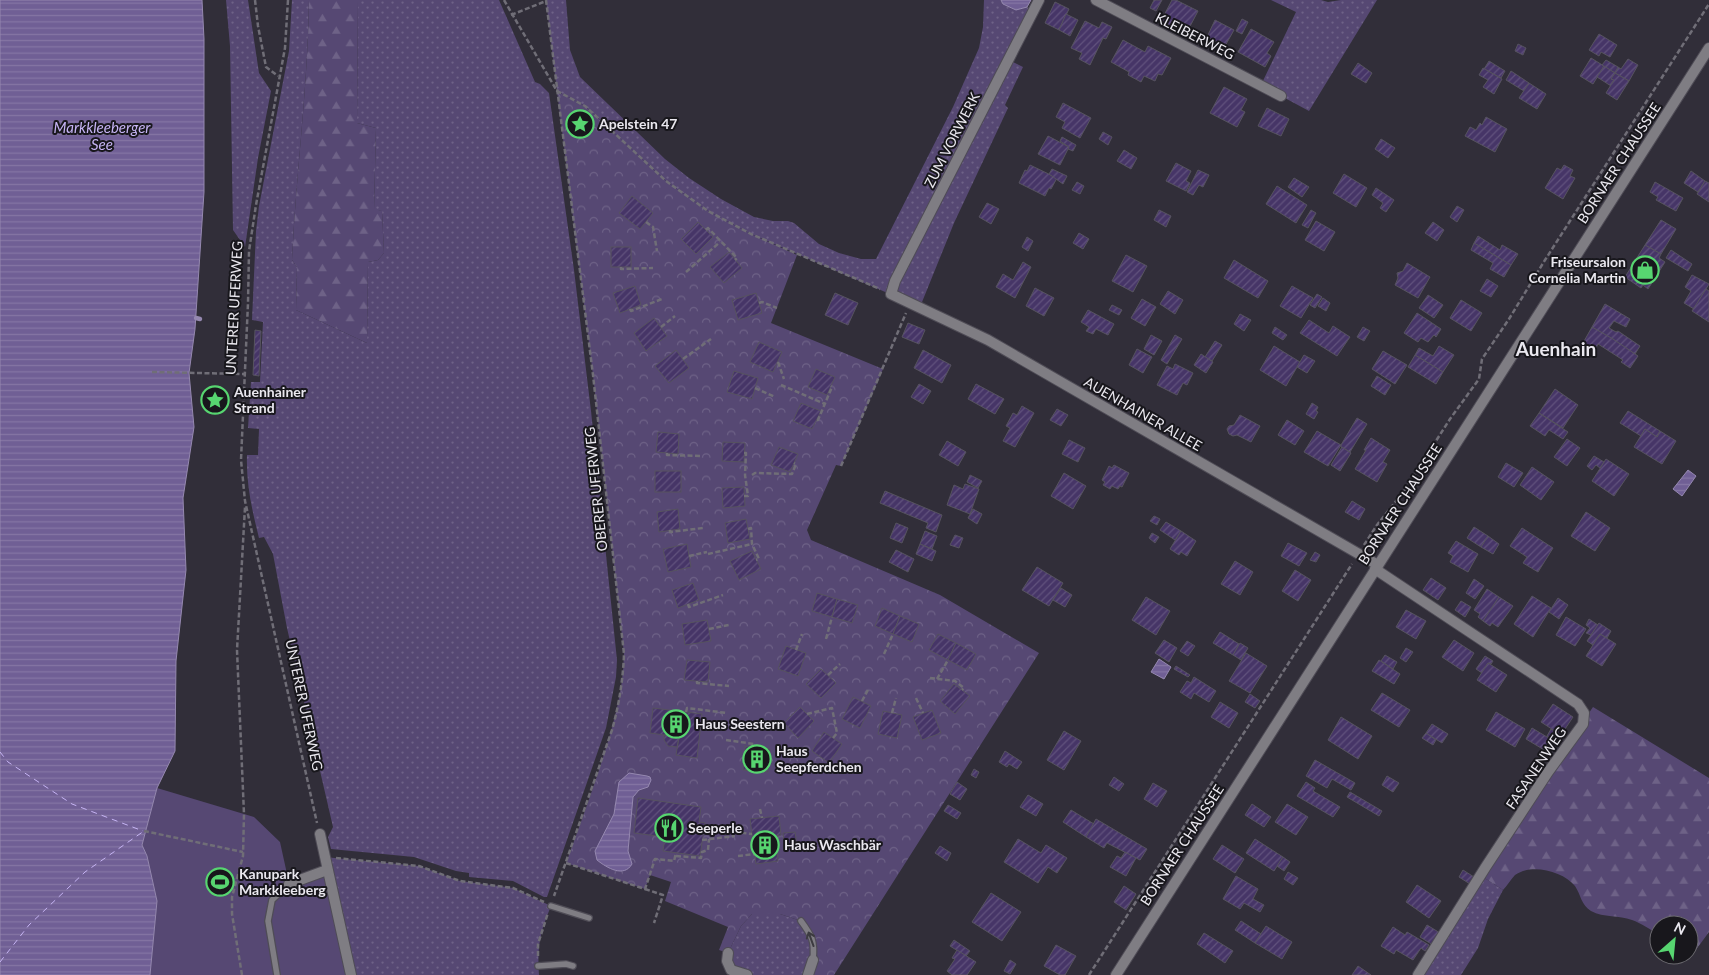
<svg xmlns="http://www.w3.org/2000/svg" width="1709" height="975" viewBox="0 0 1709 975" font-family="Lato,sans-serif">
	<defs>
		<pattern id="grass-dots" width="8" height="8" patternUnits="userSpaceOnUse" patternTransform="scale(1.25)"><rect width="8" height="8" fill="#564873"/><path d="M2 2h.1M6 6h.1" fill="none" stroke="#6e6287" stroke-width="1.8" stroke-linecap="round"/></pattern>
		<pattern id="forest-firs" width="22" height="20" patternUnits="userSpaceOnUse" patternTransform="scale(1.25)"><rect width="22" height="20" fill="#564873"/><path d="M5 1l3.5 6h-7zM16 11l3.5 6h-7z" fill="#6e6287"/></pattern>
		<pattern id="park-crowns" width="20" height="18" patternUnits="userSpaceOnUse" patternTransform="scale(1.25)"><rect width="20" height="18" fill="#564873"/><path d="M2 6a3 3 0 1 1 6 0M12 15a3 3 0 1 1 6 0" fill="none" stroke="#6e6287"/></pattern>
		<pattern id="water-rules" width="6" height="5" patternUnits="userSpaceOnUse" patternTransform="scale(1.25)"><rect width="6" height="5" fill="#705f95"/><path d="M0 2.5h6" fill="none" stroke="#8576a4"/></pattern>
		<pattern id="building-hatch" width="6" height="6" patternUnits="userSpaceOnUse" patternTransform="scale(1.25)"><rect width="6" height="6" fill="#463567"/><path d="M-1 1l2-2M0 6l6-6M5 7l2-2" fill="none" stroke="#61527d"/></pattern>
	</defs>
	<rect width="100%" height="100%" fill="#312e39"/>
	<!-- grass -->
	<g fill="url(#grass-dots)">
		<polygon points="226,0 248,0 259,73 271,91 258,158 245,247 233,230 230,46"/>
		<path d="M292 0H309C308 87 296 173 292 260L297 267 296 310 367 343 368 262 378 260 384 253 382 211 374 210 376 128 357 123 358 0H499L535 82 540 84 549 93 574 270 591 411 617 660 616 677 606 728 547 897H544L513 881 469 877V873L456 871 414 857 331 849 328 837 333 827 287 628 273 554 264 537 259 538C252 510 246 484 247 455H258L259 429 248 428 251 382H260L263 322 252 320 256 231 259 206 289 51Z"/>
		<polygon points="546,0 566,0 570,50 580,77 665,159 689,178 721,199 754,217 773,221 788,221 794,223 819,244 839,253 861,259 876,259 953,107 979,48 983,27 984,0 1001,0 1003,4 1016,10 1027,7 1034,11 1009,60 1023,67 1005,105 1008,108 954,223 920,307 751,234 708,211 666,181 585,106 557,91"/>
		<polygon points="1271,0 1321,0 1328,2 1341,0 1377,0 1309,111 1261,85 1296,12"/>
		<path d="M324 857 419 866 460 881 513 888 551 906C540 933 537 945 539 975H351Z"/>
		<polygon points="1480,875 1503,890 1488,919 1478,948 1461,975 1418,975"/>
		<polygon points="752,914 780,914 801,921 814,948 808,975 747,975 731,970 728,953 741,926"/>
	</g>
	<!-- forest -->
	<g fill="url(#forest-firs)">
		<path d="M309 0H358L357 123 376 128 374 209 382 211 384 253 378 260 368 262 367 343 296 310 297 267 292 260C296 173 308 87 309 0Z"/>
		<path d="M1593 707 1709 778V932L1695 951 1689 949V925H1659V935C1651 930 1641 923 1632 920 1619 915 1604 918 1591 911 1581 905 1581 895 1575 886 1563 871 1531 863 1515 875 1511 879 1507 886 1503 890L1480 875Z"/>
	</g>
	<!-- park -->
	<path fill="url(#park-crowns)" d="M557 91 585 106 666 181 708 211 751 234 797 255 771 323 883 369 841 466 836 465 807 530 811 540 940 595 1039 653 834 975H808L814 948 801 921 780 914H752L741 926 728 953 719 950 728 927 665 901 671 882 650 875 645 889 566 863C577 833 588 803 598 773 611 733 623 696 624 654L593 375Z"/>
	<!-- pitch -->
	<polygon fill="#564873" points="157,788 254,817 280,842 289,883 327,870 351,975 150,975 157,901 147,856 142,845"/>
	<!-- water -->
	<g fill="url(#water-rules)" stroke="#9588b0">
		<polygon points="0,0 202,0 204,39 204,192 195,329 189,373 194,427 183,498 186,570 176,661 175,751 157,788 142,845 147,856 157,901 150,975 0,975"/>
		<polygon points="1001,0 1031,0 1027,7 1016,10 1003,4"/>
		<polygon points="1688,470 1696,476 1682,496 1673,489"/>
		<polygon points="1159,659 1171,667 1164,679 1151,672"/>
		<path d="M629 773 647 776 650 777 651 780 648 787 639 790 633 797 628 851 632 864C624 878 607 868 597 860L595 851 614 814 619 782Z"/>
	</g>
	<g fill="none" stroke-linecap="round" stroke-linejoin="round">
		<!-- stream -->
		<polyline stroke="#9588b0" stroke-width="4.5" points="196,318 200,319"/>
		<!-- ferry -->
		<g stroke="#c6b4f4" stroke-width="1" stroke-dasharray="6 5" stroke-linecap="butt">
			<polyline points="0,752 8,762 72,804 143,831"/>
			<polyline points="0,962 29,925 85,872 144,831"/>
		</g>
	</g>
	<!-- building -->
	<g fill="url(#building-hatch)" stroke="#56535f">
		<polygon points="1154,0 1162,0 1156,11 1150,8"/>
		<polygon points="1172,0 1176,0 1198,11 1186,34 1161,21"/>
		<polygon points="1055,2 1069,9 1059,30 1045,23"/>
		<polygon points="1066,14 1078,20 1070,36 1059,30"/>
		<polygon points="1242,19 1248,22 1242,34 1236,31"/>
		<polygon points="1215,20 1234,30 1225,46 1207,37"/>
		<polygon points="1085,21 1099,28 1102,22 1112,27 1106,39 1103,38 1090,65 1079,59 1082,53 1071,48"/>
		<polygon points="1251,29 1274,42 1267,53 1271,56 1265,67 1238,52"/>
		<polygon points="1599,34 1617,45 1610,57 1601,52 1599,56 1589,50"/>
		<polygon points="1123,40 1145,52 1148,46 1171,58 1162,75 1158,74 1155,81 1144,76 1141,82 1128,75 1129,72 1111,62"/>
		<polygon points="1518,44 1526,48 1523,55 1515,51"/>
		<polygon points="1591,58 1604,66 1593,84 1580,76"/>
		<polygon points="1628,59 1638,65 1629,81 1615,73 1618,67 1621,69"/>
		<polygon points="1606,60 1618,67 1615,73 1602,65"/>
		<polygon points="1489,61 1505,71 1501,78 1484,69"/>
		<polygon points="1358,63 1372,73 1366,83 1351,74"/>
		<polygon points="1604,66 1615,73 1611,79 1614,80 1611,86 1597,77"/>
		<polygon points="1483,68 1502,79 1494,94 1483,87 1488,80 1479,75"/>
		<polygon points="1511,71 1529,83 1524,91 1506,80"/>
		<polygon points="1615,73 1629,81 1617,100 1606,93 1614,80 1611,79"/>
		<polygon points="1529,83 1546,94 1537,109 1519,98"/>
		<polygon points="1224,87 1247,99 1241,110 1245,112 1237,127 1210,113"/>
		<polygon points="1063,103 1091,118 1080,138 1062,128 1065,122 1056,117"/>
		<polygon points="1267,108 1289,119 1281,136 1258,126"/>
		<polygon points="1486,117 1507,129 1495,152 1465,136 1470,127 1476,130 1480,123 1482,125"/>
		<polygon points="1103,132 1112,137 1108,145 1099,139"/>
		<polygon points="1048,136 1069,147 1060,165 1038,154"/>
		<polygon points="1062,137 1076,145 1073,151 1068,149 1069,147 1060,141"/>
		<polygon points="1381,139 1395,148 1388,158 1375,149"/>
		<polygon points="1124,150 1137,158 1131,169 1117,161"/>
		<polygon points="1176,163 1191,171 1186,181 1190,183 1186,191 1166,181"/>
		<polygon points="1030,165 1057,178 1051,189 1049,188 1045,196 1019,183 1025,170 1027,171"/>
		<polygon points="1564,165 1573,170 1570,176 1575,178 1563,199 1545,188 1557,168 1561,170"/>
		<polygon points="1052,169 1067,176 1063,184 1049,174"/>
		<polygon points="1198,170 1209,175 1203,187 1199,185 1193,195 1187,192"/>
		<polygon points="1691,171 1705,181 1698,192 1684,183"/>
		<polygon points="1344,174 1367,188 1356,207 1333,193"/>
		<polygon points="1294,178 1309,187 1302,197 1288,187"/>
		<polygon points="1705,181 1709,183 1709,202 1697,194"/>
		<polygon points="1077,182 1084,186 1080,194 1072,190"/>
		<polygon points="1655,182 1683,198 1676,211 1656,200 1658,197 1650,192"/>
		<polygon points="1277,186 1307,205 1296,223 1266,204"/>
		<polygon points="1376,188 1394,200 1386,212 1380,208 1383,203 1372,195"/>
		<polygon points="632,196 653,213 640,229 619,213"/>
		<polygon points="987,203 999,209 991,224 979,217"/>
		<polygon points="1457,206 1464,210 1457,222 1450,217"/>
		<polygon points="1159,210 1171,216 1166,227 1154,220"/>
		<polygon points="1311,210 1316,213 1308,228 1302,225"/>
		<polygon points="1661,220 1676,229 1661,254 1645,245"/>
		<polygon points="1316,221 1335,232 1324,251 1305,240"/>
		<polygon points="698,222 713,237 696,254 681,239"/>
		<polygon points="1433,222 1444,230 1437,241 1425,233"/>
		<polygon points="1079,233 1089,239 1083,249 1073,243"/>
		<polygon points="1478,236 1500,250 1502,245 1518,254 1511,265 1474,243"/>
		<polygon points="1027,237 1033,241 1028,251 1022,247"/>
		<polygon points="1474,243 1511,265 1504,277 1490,269 1493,263 1471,250"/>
		<polygon points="1645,245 1661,254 1659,258 1665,262 1648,289 1643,285 1641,288 1625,277"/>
		<rect x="611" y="247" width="20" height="20"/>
		<polygon points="1671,250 1692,264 1688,271 1666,258"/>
		<polygon points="729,252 742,268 724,283 710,267"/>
		<polygon points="1126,255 1147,266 1133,292 1112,281"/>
		<polygon points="1234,260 1268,281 1258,298 1224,278"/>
		<polygon points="1023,262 1031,267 1015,298 996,287 1003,274 1013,280"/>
		<polygon points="1407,263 1430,277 1418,298 1395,285 1398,278 1397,273 1403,271"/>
		<polygon points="1692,275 1709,284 1694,309 1684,303 1691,291 1685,287"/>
		<polygon points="1487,279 1498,286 1491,297 1480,291"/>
		<polygon points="635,286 641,305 620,313 613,293"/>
		<polygon points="1292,286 1313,298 1301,318 1280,306"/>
		<polygon points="1035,288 1054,298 1044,316 1026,306"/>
		<polygon points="1706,289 1709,291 1709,322 1692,311"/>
		<polygon points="1168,291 1183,300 1175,314 1160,304"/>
		<polygon points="756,293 762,313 738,320 732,300"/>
		<polygon points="835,293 858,303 848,325 825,315"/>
		<polygon points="1317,294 1322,297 1315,308 1310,305"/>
		<polygon points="1428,295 1443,305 1434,318 1419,308"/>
		<polygon points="1323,298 1330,303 1326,311 1318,306"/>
		<polygon points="1142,299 1156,307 1145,326 1131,318"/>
		<polygon points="1461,300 1482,313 1471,331 1450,318"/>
		<polygon points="1605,304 1630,319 1626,327 1614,321 1609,328 1616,332 1618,331 1640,346 1635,354 1592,327"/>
		<polygon points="1112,305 1122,310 1119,315 1109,310"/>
		<polygon points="1088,310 1114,324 1108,335 1096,329 1093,334 1086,331 1089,327 1081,322"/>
		<polygon points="1417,313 1441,329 1436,337 1434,335 1428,342 1421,338 1418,342 1404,333"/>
		<polygon points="1240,314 1251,320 1244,331 1234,324"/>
		<polygon points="654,318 667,336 646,351 634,333"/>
		<polygon points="1309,320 1329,333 1333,326 1350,337 1337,356 1300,333"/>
		<polygon points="908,323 925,330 919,344 902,337"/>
		<polygon points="1275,327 1287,335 1283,340 1272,333"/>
		<polygon points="1363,327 1370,331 1364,341 1357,337"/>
		<polygon points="1592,327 1613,339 1638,356 1630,368 1621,362 1623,360 1598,344 1595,350 1583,343"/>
		<polygon points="255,330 261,331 259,376 253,375"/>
		<polygon points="1151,335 1162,341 1154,355 1144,349"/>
		<polygon points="1175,335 1182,339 1167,364 1161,360"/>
		<polygon points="1215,341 1222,345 1212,361 1205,357"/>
		<polygon points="759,342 782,352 773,372 750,362"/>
		<polygon points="1274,346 1300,362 1286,386 1260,370"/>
		<polygon points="1439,346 1454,355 1443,372 1415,355 1419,348 1433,356"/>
		<polygon points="1137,349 1152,357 1143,373 1129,365"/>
		<polygon points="676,350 689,368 669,383 655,366"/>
		<polygon points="923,350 951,365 942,383 914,368"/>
		<polygon points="1383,351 1407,365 1395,384 1372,369"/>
		<polygon points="1201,354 1213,362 1206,373 1194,365"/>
		<polygon points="1304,355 1315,361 1307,373 1297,367"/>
		<polygon points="1415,355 1443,372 1436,384 1408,367"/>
		<polygon points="1175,364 1193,373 1187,385 1183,383 1177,395 1157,385 1167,366 1173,369"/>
		<polygon points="816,369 835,377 827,395 808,387"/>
		<polygon points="734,371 758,378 752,399 727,392"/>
		<polygon points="1377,376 1391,385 1385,395 1371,386"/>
		<polygon points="919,384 931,391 923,404 911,397"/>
		<polygon points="976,384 1004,399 995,414 968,399"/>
		<polygon points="1555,389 1578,405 1563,428 1539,413"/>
		<polygon points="801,403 821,411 812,429 793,421"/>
		<polygon points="1312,403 1318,407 1316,411 1318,412 1314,419 1306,414"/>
		<polygon points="1022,406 1034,413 1015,447 1003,441 1010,428 1006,426 1013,413 1017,415"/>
		<polygon points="1057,409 1068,415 1061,426 1050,420"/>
		<polygon points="1628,411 1660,431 1657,437 1645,429 1641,436 1620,423"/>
		<polygon points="1539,413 1568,432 1563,439 1549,430 1545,436 1530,426"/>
		<polygon points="1240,415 1260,426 1251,442 1237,435 1233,436 1229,434 1227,429 1229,426 1234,425"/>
		<polygon points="1357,418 1367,424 1350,452 1341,447 1341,445"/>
		<polygon points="1287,420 1304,431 1295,445 1278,435"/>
		<polygon points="1645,429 1657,437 1660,431 1676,441 1662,464 1634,447"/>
		<polygon points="1317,431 1341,445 1328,466 1304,452"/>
		<polygon points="658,432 679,434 678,454 656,452"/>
		<polygon points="1371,438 1390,450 1383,462 1387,464 1377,482 1355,469 1366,450 1364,450"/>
		<polygon points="1567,439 1580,448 1567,466 1554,457"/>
		<polygon points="1069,440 1085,448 1078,462 1062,454"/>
		<polygon points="947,441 966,452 958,466 939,455"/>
		<polygon points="723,442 745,443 744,462 722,461"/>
		<polygon points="779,447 798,454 790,472 771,465"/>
		<polygon points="1342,447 1351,453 1340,471 1331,465"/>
		<polygon points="1594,456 1604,462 1600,468 1596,465 1592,470 1587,466"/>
		<polygon points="1606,459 1629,474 1614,496 1592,481"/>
		<polygon points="1506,463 1523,473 1514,487 1498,477"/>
		<polygon points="1114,465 1129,473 1122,487 1120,486 1118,489 1112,486 1110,489 1103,485 1105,482 1102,480 1109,466 1112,468"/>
		<polygon points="1532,467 1554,482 1541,500 1520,485"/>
		<rect x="655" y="471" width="26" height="21"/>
		<polygon points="1064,473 1086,486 1073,509 1051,496"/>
		<polygon points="970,475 982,481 978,488 967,482"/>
		<polygon points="965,484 979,489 970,514 947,505 954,485 963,489"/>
		<polygon points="744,487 745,506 723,508 722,488"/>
		<polygon points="885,491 942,515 936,532 926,528 928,523 880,503"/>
		<polygon points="1352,501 1365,509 1359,520 1345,512"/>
		<polygon points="678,509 680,529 659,532 657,512"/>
		<polygon points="973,509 982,514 977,524 968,518"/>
		<polygon points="1586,512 1610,528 1595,551 1571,536"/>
		<polygon points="1154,516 1160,519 1157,525 1150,521"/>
		<polygon points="746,519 750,539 728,543 725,523"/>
		<polygon points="1166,522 1181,531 1175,540 1160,530"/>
		<polygon points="896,523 908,528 902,543 890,538"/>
		<polygon points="1474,527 1488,536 1481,547 1467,538"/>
		<polygon points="1522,528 1553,548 1538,572 1523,563 1527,557 1510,546"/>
		<polygon points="925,531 937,536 932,549 920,544"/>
		<polygon points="1181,531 1196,541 1187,556 1181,552 1179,555 1170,549"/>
		<polygon points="1152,533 1159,537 1155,543 1149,538"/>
		<polygon points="955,535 963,538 959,548 950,545"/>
		<polygon points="1488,536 1499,544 1493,554 1481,547"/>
		<polygon points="1456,541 1478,554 1468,572 1450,562 1453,556 1448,553"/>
		<polygon points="1288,543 1307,553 1299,566 1281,556"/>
		<polygon points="687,544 691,567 668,572 663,549"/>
		<polygon points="920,544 936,551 932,561 916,554"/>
		<polygon points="896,550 914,559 908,572 889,562"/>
		<polygon points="752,551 761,569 739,580 730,561"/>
		<polygon points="1315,552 1320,555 1316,562 1310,560"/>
		<polygon points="1235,561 1253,572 1240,595 1221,584"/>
		<polygon points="1037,567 1063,583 1049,606 1022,590"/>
		<polygon points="1295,570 1311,580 1298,601 1282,591"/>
		<polygon points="1431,578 1446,588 1438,600 1423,590"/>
		<polygon points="1474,579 1484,586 1475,599 1466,593"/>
		<polygon points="693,583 699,600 678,608 672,590"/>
		<polygon points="1061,588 1072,595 1065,607 1053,600"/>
		<polygon points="1487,589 1499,597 1483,621 1478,617 1480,614 1474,610"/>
		<polygon points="817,593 837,599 832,617 812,611"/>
		<polygon points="1532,596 1551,608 1533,637 1514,624"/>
		<polygon points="1146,597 1170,611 1156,635 1132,620"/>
		<polygon points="1499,597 1513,606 1498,627 1492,623 1490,626 1483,621"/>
		<polygon points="1558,598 1568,605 1559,619 1549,612"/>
		<polygon points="837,599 858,605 852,623 832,617"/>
		<polygon points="1461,601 1471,607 1465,617 1455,610"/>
		<polygon points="882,608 900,616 893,634 875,626"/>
		<polygon points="1406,610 1426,621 1416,639 1396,627"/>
		<polygon points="900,616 919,624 912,642 893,634"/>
		<polygon points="1566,617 1586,629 1575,646 1556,635"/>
		<polygon points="1589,619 1598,625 1591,635 1586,633 1590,628 1586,625"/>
		<polygon points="707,620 711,641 685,645 682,624"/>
		<polygon points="1599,623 1611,631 1607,638 1600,634 1593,645 1587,641"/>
		<polygon points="1220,632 1239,644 1233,655 1213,643"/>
		<polygon points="938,634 956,643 948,660 929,650"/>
		<polygon points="1600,634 1616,644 1602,666 1586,656"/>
		<polygon points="1164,640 1177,648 1169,662 1155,653"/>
		<polygon points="1454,640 1474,653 1463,671 1442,657"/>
		<polygon points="1187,641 1195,646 1188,656 1180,651"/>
		<polygon points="956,643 976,654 967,670 948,660"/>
		<polygon points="1240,643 1248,648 1241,660 1233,655"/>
		<polygon points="786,646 806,653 798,676 778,669"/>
		<polygon points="1406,648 1413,652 1406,662 1400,658"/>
		<polygon points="1246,653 1267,666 1250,693 1229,681"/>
		<polygon points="1385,655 1397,662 1393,669 1381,661"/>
		<polygon points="1485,656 1493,661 1491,664 1488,663 1482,673 1476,669"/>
		<polygon points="687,660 710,662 708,682 684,680"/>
		<polygon points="1379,660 1400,674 1394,684 1372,671"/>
		<polygon points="1488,663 1507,675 1496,692 1477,680"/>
		<polygon points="1176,666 1190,675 1188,677 1174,669"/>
		<polygon points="821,669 836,683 821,698 806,684"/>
		<polygon points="1194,677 1216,691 1209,702 1194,693 1191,699 1180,692 1187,681 1191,683"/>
		<polygon points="954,684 970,696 955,714 940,701"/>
		<polygon points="1382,693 1410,710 1399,727 1371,710"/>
		<polygon points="1250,694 1260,701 1255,708 1245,702"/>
		<polygon points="853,697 871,706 860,728 842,719"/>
		<polygon points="1220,702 1238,713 1229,728 1211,717"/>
		<polygon points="1553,704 1573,717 1561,735 1541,722"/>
		<polygon points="800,707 814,721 798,738 784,723"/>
		<polygon points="653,708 702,714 697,758 676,755 679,737 650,733"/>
		<polygon points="932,710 941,733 922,740 913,717"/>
		<polygon points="883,711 902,715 897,738 878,734"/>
		<polygon points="1496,712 1525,729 1515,747 1486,730"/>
		<polygon points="1341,717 1372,736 1358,759 1328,740"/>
		<polygon points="1432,724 1448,734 1442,743 1426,733"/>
		<polygon points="1532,728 1557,743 1551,754 1526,739"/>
		<polygon points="1551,729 1564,737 1560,744 1547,736"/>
		<polygon points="1064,731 1081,741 1064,770 1047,760"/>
		<polygon points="824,732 842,744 829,763 812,751"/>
		<polygon points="1426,733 1436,740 1433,745 1422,738"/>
		<polygon points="664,735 679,737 677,747 668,746 664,740"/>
		<polygon points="745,746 770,749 768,772 743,770"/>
		<polygon points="1005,751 1022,762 1017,769 1009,764 1007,767 999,762"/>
		<polygon points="1315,760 1355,783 1351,790 1332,779 1327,788 1306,776"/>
		<polygon points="974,769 979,772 976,778 971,775"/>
		<polygon points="1387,776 1399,783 1393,792 1382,785"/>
		<polygon points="1114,777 1124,784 1119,791 1109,785"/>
		<polygon points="957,782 967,789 960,800 950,794"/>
		<polygon points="1306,782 1315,788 1313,791 1340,807 1333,817 1297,796"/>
		<polygon points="1153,783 1167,791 1157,807 1144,799"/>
		<polygon points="1350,792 1382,811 1379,816 1347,797"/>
		<polygon points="1028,795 1043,804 1036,816 1020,807"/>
		<polygon points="638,798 701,807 699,822 705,823 700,856 663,851 665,837 634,833"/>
		<polygon points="1252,804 1271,817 1264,827 1245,815"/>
		<polygon points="1287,804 1308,817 1296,835 1275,822"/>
		<polygon points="948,805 961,813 957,819 944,811"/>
		<polygon points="1071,810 1094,824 1086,837 1063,822"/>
		<polygon points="779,816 781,835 775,836 778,861 756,864 750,819"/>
		<polygon points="1096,819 1147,849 1140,860 1107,843 1104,848 1086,837"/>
		<polygon points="795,832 797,846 785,848 783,833"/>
		<polygon points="1018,839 1041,853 1046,845 1067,858 1057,873 1048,867 1038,883 1004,862"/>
		<polygon points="1255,839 1283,857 1274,871 1246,853"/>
		<polygon points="1222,845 1244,859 1235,873 1213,859"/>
		<polygon points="940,846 951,853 947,861 935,853"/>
		<polygon points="1125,852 1136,858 1126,876 1110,867 1117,856 1121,858"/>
		<polygon points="1283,857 1290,862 1284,871 1277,866"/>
		<polygon points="1463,870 1474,877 1470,884 1459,877"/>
		<polygon points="1288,872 1298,878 1293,885 1284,879"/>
		<polygon points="1236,876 1258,889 1253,899 1264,905 1260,912 1244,903 1240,909 1223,899"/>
		<polygon points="1417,885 1441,901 1429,918 1406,902"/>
		<polygon points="1124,886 1136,894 1126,910 1114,902"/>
		<polygon points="991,893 1021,912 1002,941 972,922"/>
		<polygon points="1241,921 1261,934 1255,943 1235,930"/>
		<polygon points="1427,925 1440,933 1433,945 1420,937"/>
		<polygon points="1266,926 1292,942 1282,959 1255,943"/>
		<polygon points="1393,927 1405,935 1407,932 1429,945 1425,951 1421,948 1413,960 1396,950 1394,954 1381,946"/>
		<polygon points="1204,933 1233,951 1225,963 1197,944"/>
		<polygon points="954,940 970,951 966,956 950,946"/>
		<polygon points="1056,945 1076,956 1065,975 1060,975 1044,966"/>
		<polygon points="957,950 976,962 967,975 952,975 947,971 955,959 952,958"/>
		<polygon points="1010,960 1016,964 1010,974 1004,971"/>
		<polygon points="1358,966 1371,975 1352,975"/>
	</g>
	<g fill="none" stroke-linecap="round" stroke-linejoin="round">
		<!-- service casing -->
		<g stroke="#4f4c56" stroke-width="8">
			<g id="service">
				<polyline points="551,906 589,918"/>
				<path d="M801 921C812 936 815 941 813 960"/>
				<polyline points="538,966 566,964 573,966"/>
				<polyline points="277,975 268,921 272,900 289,884"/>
			</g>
		</g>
		<!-- minor casing -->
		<g stroke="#4f4c56" stroke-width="12">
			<g id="minor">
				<polyline points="1039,0 895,281 891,294 988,340 1378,565"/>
				<polyline points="1096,0 1281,96"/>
				<polyline points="1375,569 1578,704 1584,713 1583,724 1548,772 1485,868 1418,975"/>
				<polyline points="320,834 351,975"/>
				<polyline points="289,884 327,870"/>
				<polyline points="728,953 727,961 731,970 747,975"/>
				<polyline points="808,975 813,960"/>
			</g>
		</g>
		<!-- tertiary casing -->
		<g stroke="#4f4c56" stroke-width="12">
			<polyline id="tertiary" points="1116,975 1709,48"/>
		</g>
		<!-- path -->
		<g stroke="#706e77" stroke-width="2.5" stroke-dasharray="5 2.5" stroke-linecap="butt">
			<polyline points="255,0 258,26 266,67 278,76"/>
			<polyline points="288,0 285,48 256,205 249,251 248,303 241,460 245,501 317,823"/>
			<polyline points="504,0 557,91 585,106 666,181 708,211 751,234 880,289"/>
			<path d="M546 0 593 375 624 654C623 680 619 705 612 730L554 896"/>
			<polyline points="511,15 546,1"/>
			<polyline points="646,222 653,227 657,251"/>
			<polyline points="706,230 708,228 737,258 735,260"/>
			<polyline points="621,267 621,269 653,268"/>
			<polyline points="686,272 720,242"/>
			<polyline points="759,303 762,302 777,308"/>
			<polyline points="630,309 631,311 662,299"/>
			<polyline points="661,327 675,316"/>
			<polyline points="683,359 711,339"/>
			<polyline points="778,362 784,379"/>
			<polyline points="152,372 245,374"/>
			<polyline points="781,385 825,404"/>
			<polyline points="755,388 775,397"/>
			<polyline points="817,420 818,420 832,387 831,386"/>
			<polyline points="667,453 667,455 701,456"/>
			<polyline points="744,453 746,453 745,475 748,496 744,496"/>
			<polyline points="841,466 906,313"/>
			<polyline points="752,475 755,473 792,474 796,464 794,463"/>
			<polyline points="748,529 751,528 752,544 759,559 756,560"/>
			<polyline points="670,530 670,532 703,528"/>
			<polyline points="1364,545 1377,525 1404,491 1450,419 1479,379 1482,359 1509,319 1545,260 1709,4"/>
			<polyline points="708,554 752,544"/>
			<polyline points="689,556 707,552"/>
			<polyline points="688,604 689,607 723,595"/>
			<polyline points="709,629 729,625"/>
			<polyline points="826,639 832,617"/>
			<polyline points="796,650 802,634"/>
			<polyline points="884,654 893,634"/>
			<polyline points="828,675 840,664"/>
			<polyline points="930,678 955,681 964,688 962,690"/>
			<polyline points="937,679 948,660"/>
			<polyline points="697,681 697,683 729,686"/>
			<polyline points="916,698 923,713"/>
			<polyline points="862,701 869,688"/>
			<polyline points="686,712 687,708 727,713"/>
			<polyline points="892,713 896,698"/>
			<polyline points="807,714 832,708 837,733 833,738"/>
			<polyline points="726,740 754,744 753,747"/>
			<polyline points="760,809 762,818"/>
			<polyline points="144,831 243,852"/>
			<polyline points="734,832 752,834"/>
			<polyline points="702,840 735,836"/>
			<polyline points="676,856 701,858 702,852 708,850 709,839"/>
			<polyline points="738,856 755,854"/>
			<polyline points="336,858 419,866 460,881 513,888 544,902"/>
			<polyline points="566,863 645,889 655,859 674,861 676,853"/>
			<polyline points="645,889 663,895 654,923"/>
			<polyline points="538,956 538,944 548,913"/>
			<polyline points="242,975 232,914 232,897 243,856 244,814 237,650 245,507"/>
			<polyline points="1089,975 1352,564"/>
		</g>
		<!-- service -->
		<use href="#service" stroke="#7f7d83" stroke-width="5.5"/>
		<!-- minor -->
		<use href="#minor" stroke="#7f7d83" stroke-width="10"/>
		<!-- tertiary -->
		<use href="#tertiary" stroke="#7f7d83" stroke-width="10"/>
	</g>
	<!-- one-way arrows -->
	<defs><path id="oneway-shaft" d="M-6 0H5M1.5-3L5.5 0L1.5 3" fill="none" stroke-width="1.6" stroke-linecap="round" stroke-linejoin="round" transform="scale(1.25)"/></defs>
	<use stroke="#3c3b40" href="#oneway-shaft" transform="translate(811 939) rotate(-110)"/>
	<!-- icons -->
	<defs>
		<g id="sight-ring" transform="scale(1.4375)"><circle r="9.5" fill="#18171c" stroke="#57d570" stroke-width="1.5"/><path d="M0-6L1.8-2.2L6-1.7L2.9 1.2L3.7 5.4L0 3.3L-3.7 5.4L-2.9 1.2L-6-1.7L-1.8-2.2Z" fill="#57d570"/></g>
		<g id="shop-ring" transform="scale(1.4375)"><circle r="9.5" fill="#18171c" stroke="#57d570" stroke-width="1.5"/><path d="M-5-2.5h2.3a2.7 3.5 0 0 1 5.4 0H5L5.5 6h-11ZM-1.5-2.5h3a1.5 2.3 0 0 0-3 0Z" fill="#57d570"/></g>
		<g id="building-ring" transform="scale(1.4375)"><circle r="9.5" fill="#18171c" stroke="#57d570" stroke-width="1.5"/><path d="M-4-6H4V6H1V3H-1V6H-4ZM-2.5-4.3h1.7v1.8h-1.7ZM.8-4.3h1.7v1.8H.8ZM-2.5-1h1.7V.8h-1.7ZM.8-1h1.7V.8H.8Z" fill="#57d570"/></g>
		<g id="restaurant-ring" transform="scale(1.4375)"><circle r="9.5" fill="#18171c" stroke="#57d570" stroke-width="1.5"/><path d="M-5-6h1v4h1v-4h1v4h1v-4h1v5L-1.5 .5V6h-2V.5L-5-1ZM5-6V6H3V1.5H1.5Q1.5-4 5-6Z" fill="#57d570"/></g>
		<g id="stadium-ring" transform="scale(1.4375)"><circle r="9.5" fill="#18171c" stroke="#57d570" stroke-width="1.5"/><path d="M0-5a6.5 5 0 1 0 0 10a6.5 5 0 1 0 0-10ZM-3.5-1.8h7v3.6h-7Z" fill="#57d570"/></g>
	</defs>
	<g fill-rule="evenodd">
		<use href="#sight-ring" x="580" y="124"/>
		<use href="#shop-ring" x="1645" y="270"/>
		<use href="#sight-ring" x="215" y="400"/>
		<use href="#building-ring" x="676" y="724"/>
		<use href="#building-ring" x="757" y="759"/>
		<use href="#restaurant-ring" x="669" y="828"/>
		<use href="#building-ring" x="765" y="845"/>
		<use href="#stadium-ring" x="220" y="882"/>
	</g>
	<g text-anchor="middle" stroke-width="4" stroke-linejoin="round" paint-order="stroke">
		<!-- street labels -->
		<g font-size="14" fill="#eae8ef" stroke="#18171c">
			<text transform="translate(1195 36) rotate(27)" y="5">KLEIBERWEG</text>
			<text transform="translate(952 140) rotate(-63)" y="5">ZUM VORWERK</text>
			<text transform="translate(1619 163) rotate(-57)" y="5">BORNAER CHAUSSEE</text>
			<text transform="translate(234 308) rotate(-87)" y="5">UNTERER UFERWEG</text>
			<text transform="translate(1143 414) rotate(30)" y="5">AUENHAINER ALLEE</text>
			<text transform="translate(596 489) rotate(-96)" y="5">OBERER UFERWEG</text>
			<text transform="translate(1400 504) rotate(-57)" y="5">BORNAER CHAUSSEE</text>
			<text transform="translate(304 705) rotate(78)" y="5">UNTERER UFERWEG</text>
			<text transform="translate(1536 768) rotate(-56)" y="5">FASANENWEG</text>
			<text transform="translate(1182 845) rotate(-57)" y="5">BORNAER CHAUSSEE</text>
		</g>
		<!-- poi labels -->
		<g font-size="14" font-weight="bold" fill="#eae8ef" stroke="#18171c" text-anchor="start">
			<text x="599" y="129">Apelstein 47</text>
			<text x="1626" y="267" text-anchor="end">Friseursalon<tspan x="1626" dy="16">Cornelia Martin</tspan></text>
			<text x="234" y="397">Auenhainer<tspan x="234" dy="16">Strand</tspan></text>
			<text x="695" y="729">Haus Seestern</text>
			<text x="776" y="756">Haus<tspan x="776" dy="16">Seepferdchen</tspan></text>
			<text x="688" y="833">Seeperle</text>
			<text x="784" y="850">Haus Waschbär</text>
			<text x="239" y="879">Kanupark<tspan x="239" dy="16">Markkleeberg</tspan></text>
		</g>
		<!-- water labels -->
		<g font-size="15" font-style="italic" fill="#c6b4f4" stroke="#18171c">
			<text x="102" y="133">Markkleeberger<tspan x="102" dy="17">See</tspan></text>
		</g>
		<!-- district labels -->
		<g font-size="19" font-weight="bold" fill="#eae8ef" stroke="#18171c">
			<text x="1556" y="356">Auenhain</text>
		</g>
	</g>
	<!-- north arrow -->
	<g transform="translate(1674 940) rotate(27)"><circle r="24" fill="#18171c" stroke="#6c6b70"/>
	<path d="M0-4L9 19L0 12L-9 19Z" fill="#57d570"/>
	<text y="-8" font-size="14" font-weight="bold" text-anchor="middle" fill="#eae8ef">N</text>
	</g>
</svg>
